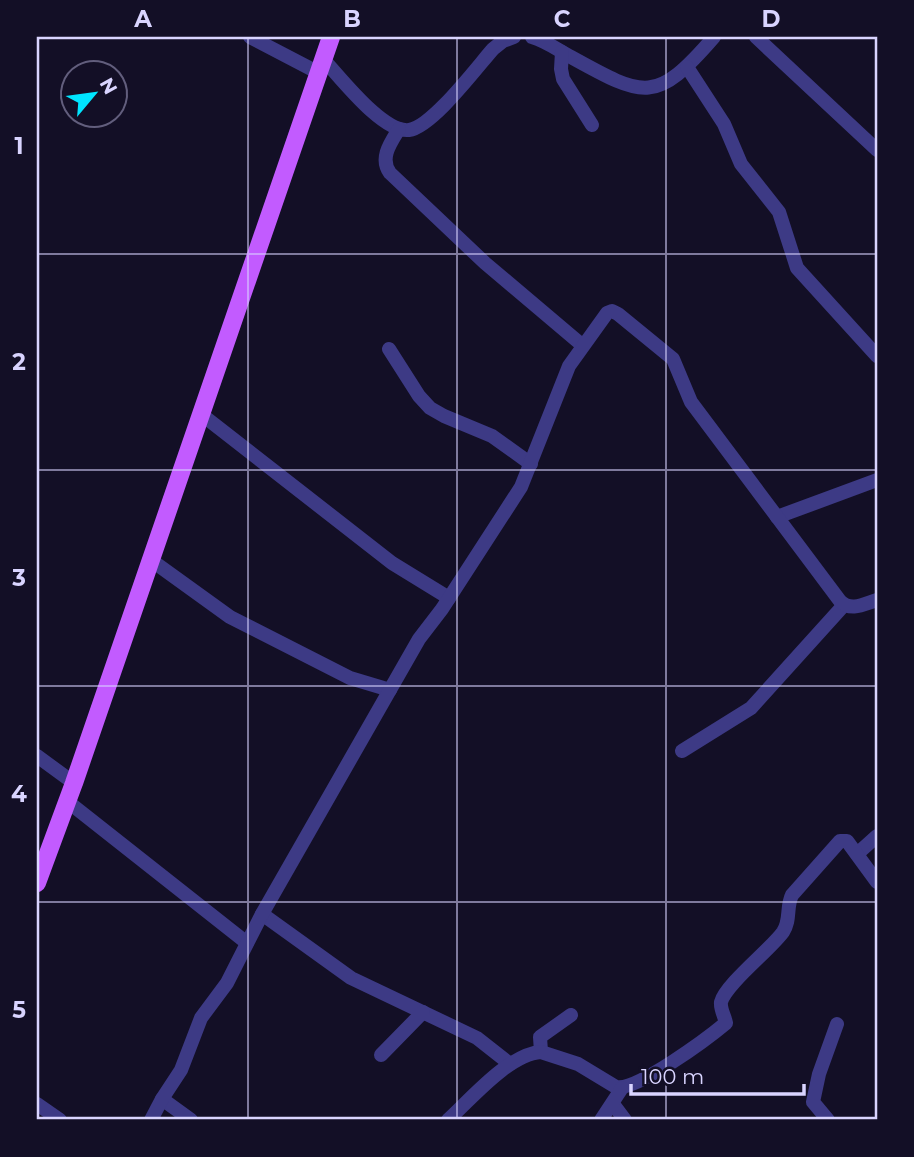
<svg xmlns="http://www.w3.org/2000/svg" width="914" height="1157" viewBox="0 0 914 1157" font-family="Montserrat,sans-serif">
	<rect width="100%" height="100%" fill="#130f26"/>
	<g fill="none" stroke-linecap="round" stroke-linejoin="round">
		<!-- street -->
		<g stroke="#3d3a85" stroke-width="14">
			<polyline points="250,37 319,73"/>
			<path d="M532 37C546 41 558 50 571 57 645 98 656 104 714 37"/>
			<polyline points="756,37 877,150"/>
			<polyline points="562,52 561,69 563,79 592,125"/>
			<path d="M324 60C341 78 383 133 409 130 432 127 477 67 493 49L503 41 514 37"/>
			<polyline points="687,67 724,124 741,164 779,212 797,268 877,356"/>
			<path d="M399 129C391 142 379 158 390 173L485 263 582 345"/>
			<polyline points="389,349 419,396 430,408 444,416 492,436 531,464"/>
			<polyline points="201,414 392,563 449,598"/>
			<polyline points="777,517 877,480"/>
			<polyline points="151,560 230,617 350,678 390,690"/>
			<polyline points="682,751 751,708 844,605"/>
			<polyline points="37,756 74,783"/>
			<polyline points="67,801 247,943"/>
			<polyline points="857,854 877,836"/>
			<polyline points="262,914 351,978 477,1038 510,1064"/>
			<polyline points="541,1052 540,1037 571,1015"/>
			<polyline points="381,1055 423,1012"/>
			<polyline points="162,1099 191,1120"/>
			<polyline points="37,1104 60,1120"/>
			<polyline points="613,1104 625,1120"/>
			<path d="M151 1120 162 1099 181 1070 201 1018 227 983 262 914 419 639 442 609 521 487 569 366 607 313 612 311 618 314 673 359 691 402 840 601C851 612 864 604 877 600"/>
			<path d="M448 1120C471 1099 509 1054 541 1052L578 1064 616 1087C637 1091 708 1038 726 1023 725 1017 720 1009 721 1002 726 984 771 949 783 932 791 920 786 907 792 895L840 841H847L877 882"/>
			<polyline points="601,1120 622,1088"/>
			<polyline points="828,1120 813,1102 819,1074 837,1024"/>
		</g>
		<!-- primary -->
		<polyline stroke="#c25bff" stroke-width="18" points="37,883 74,783 331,37"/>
	</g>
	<!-- grid -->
	<path fill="none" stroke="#d9d4ff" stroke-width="2" stroke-opacity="0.55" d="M248 37V1120M457 37V1120M666 37V1120M37 254H877M37 470H877M37 686H877M37 902H877"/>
	<!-- border -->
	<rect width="914" height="1157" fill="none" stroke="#130f26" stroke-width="77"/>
	<!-- north arrow -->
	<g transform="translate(94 94) rotate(61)"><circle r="33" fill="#130f26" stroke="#625e7d" stroke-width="2"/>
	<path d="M0-5L12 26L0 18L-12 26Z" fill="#00e5ff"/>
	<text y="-10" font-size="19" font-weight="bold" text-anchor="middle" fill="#d9d4ff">N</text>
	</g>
	<!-- scale -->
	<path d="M631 1084v10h173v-10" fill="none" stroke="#d9d4ff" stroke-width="3.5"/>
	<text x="641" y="1084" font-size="21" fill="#d9d4ff" stroke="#130f26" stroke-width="5" paint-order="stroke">100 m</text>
	<rect x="38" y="38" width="838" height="1080" fill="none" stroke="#d9d4ff" stroke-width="2.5"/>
	<g font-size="23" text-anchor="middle" font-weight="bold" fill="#d9d4ff">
		<text x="143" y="27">A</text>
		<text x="352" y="27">B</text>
		<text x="562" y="27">C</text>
		<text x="771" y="27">D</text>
		<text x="19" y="154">1</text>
		<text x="19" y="370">2</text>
		<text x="19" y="586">3</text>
		<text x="19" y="802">4</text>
		<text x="19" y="1018">5</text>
	</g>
</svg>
